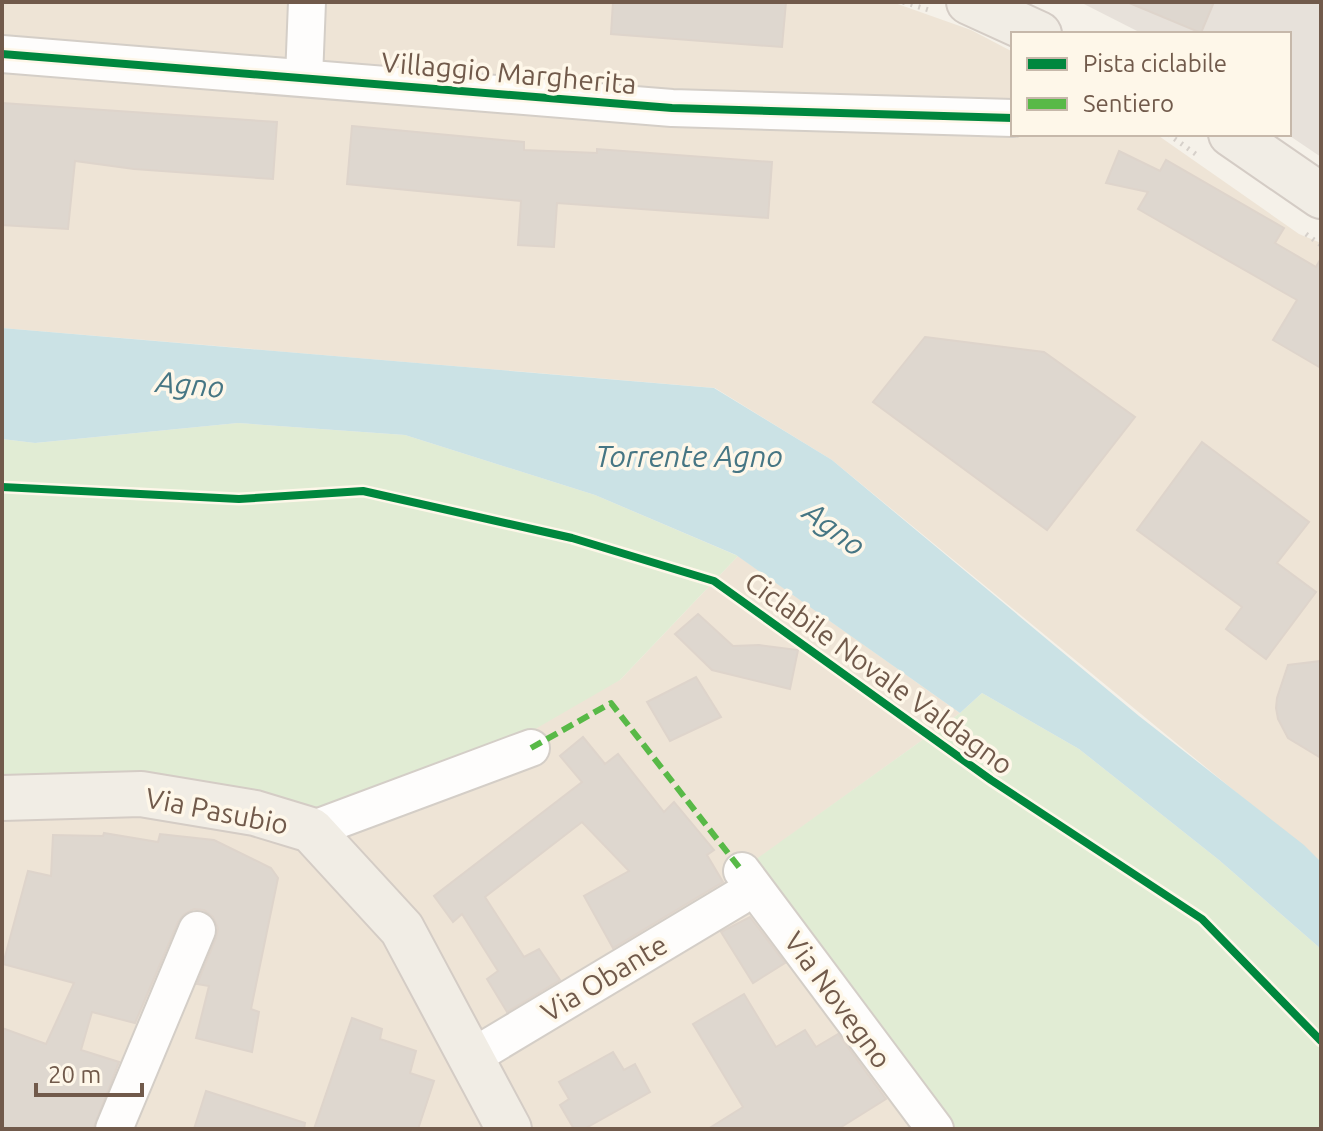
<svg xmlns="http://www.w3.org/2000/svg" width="1323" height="1131" viewBox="0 0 1323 1131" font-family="Ubuntu,sans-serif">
	<rect width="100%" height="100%" fill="#f5f1e9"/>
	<!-- residential -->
	<g fill="#eee4d6">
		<polygon points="2,2 892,2 971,30 1013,52 1013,134 1156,134 1299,234 1321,243 1321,862 832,460 715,388 2,328"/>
		<polygon points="738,556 960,713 749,865 931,1129 2,1129 2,796 620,680"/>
	</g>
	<!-- industrial -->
	<polygon fill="#e7e1da" points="1080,2 1321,2 1321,157 1287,134 1289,34 1143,34"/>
	<!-- green -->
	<g fill="#e1ecd4">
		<polygon points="238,423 405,435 595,495 738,556 620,680 323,852 231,807 2,796 2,439 35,443"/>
		<polygon points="982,693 1079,749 1219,860 1321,949 1321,1129 931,1129 748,865 960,713"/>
	</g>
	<!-- water -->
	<polygon fill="#cbe2e5" points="2,328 714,388 832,460 1139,716 1304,845 1321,862 1321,949 1219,860 1079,749 982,693 960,713 736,555 595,495 405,435 238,423 35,443 2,439"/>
	<!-- building -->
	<g fill="#ded7cf" stroke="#ded4cb" stroke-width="2">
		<polygon points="613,2 786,2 782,47 611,34"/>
		<polygon points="1127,2 1214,2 1201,33"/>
		<polygon points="2,103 277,122 273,179 134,169 75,161 68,229 2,225"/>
		<polygon points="352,126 524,142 524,150 597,153 597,149 772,162 768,218 557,203 554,247 518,245 521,201 347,184"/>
		<polygon points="1119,151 1160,171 1166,160 1284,228 1275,243 1316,267 1321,258 1321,368 1273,340 1297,300 1138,209 1148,192 1106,183"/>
		<polygon points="925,337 1044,352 1135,417 1047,530 873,402"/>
		<polygon points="1202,442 1309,522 1277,563 1316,592 1266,659 1226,629 1242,607 1137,530"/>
		<polygon points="698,614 733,646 759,645 798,650 790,689 712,670 675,634"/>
		<polygon points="1321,661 1321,758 1288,738 1278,719 1276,708 1277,698 1288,665"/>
		<polygon points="696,677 721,717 670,741 647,702"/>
		<polygon points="583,737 605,764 618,754 664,812 674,802 714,850 707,855 723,882 613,948 584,896 629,871 582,822 485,897 524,957 539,949 560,980 507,1012 487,979 498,971 462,914 453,922 434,896 582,782 560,756"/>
		<polygon points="104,833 158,842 160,834 214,840 271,868 278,878 251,1009 259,1012 252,1052 196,1038 209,986 197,984 216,938 218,928 213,917 204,910 194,909 184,914 178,922 135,1023 92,1012 81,1050 119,1062 93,1129 2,1129 2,1028 46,1044 74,983 3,964 28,871 51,876 53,835 103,836"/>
		<polygon points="750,917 785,963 753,983 721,932"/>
		<polygon points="744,994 776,1047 805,1030 816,1047 838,1034 886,1099 838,1129 708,1129 743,1107 693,1024"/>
		<polygon points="352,1018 382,1029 380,1039 416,1051 410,1073 434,1081 418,1129 314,1129"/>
		<polygon points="613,1052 624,1070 635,1064 650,1092 584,1129 574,1129 560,1105 569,1099 559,1082"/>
		<polygon points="206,1091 305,1123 304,1129 194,1129"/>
	</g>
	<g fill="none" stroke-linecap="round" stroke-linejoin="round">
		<!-- minor casing -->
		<g stroke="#d4cec7" stroke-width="40">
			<g id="minor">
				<polyline points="2,54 672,108 1013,118"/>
				<polyline points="304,78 307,2"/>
				<polyline points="311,830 531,748"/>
				<polyline points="742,871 935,1129"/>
				<polyline points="469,1059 739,897"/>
				<polyline points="114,1129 197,930"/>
			</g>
		</g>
		<!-- major casing -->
		<g stroke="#d4ccc5" stroke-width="48">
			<g id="major">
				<polyline points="969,2 1039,34"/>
				<polyline points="1231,134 1321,196"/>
				<polyline points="2,798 141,794 255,813 311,830 402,929 509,1129"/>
			</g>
		</g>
		<!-- path -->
		<g stroke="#d6d0ca" stroke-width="5" stroke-dasharray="2 6" stroke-linecap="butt">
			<polyline points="903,2 932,11"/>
			<polyline points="1168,134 1197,155"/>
			<polyline points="1306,234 1321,245"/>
		</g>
		<!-- minor -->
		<use href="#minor" stroke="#fefdfc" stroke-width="36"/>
		<!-- major -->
		<use href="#major" stroke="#f1ede5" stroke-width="44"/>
		<!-- quiet -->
		<polyline stroke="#58b947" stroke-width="6" stroke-dasharray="12 6" stroke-linecap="butt" points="531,748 611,703 742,871"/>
		<!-- cycleway casing -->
		<g stroke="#fef7e9" stroke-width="13">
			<g id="cycleway">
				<polyline points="2,54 672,108 1013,118"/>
				<polyline points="2,487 239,499 363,491 572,538 714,581 991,780 1202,919 1321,1041"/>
			</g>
		</g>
		<!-- cycleway -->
		<use href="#cycleway" stroke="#00873e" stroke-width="8"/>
	</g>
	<g text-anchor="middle" stroke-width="7" stroke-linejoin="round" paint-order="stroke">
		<!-- street labels -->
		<g font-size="28" fill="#715a4b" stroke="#fef7e9">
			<text transform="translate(509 73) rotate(5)" y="10">Villaggio Margherita</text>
			<text transform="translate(879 673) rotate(36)" y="10">Ciclabile Novale Valdagno</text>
			<text transform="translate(217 811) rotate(11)" y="10">Via Pasubio</text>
			<text transform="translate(604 978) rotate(-31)" y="10">Via Obante</text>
			<text transform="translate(838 1000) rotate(54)" y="10">Via Novegno</text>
		</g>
		<!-- water labels -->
		<g font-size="30" font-style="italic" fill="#467684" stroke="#fef7e9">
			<text transform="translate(190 385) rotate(5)" y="10">Agno</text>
			<text x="689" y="467">Torrente Agno</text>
			<text transform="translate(834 529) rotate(37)" y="10">Agno</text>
		</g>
	</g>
	<!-- border -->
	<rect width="1323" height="1131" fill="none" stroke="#715a4b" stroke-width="8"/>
	<!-- legend -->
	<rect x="1011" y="32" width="280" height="104" fill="#fef7e9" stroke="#c6b8aa" stroke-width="2"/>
	<rect x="1027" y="58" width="40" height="12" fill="#00873e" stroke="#c6b8aa" stroke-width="2"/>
	<text x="1083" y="72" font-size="24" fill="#715a4b">Pista ciclabile</text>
	<rect x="1027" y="98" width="40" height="12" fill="#58b947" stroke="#c6b8aa" stroke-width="2"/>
	<text x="1083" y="112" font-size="24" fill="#715a4b">Sentiero</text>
	<!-- scale -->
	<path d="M36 1083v12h106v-12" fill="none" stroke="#715a4b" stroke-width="4"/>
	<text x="48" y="1083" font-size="24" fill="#715a4b" stroke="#fef7e9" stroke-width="6" paint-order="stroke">20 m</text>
</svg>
